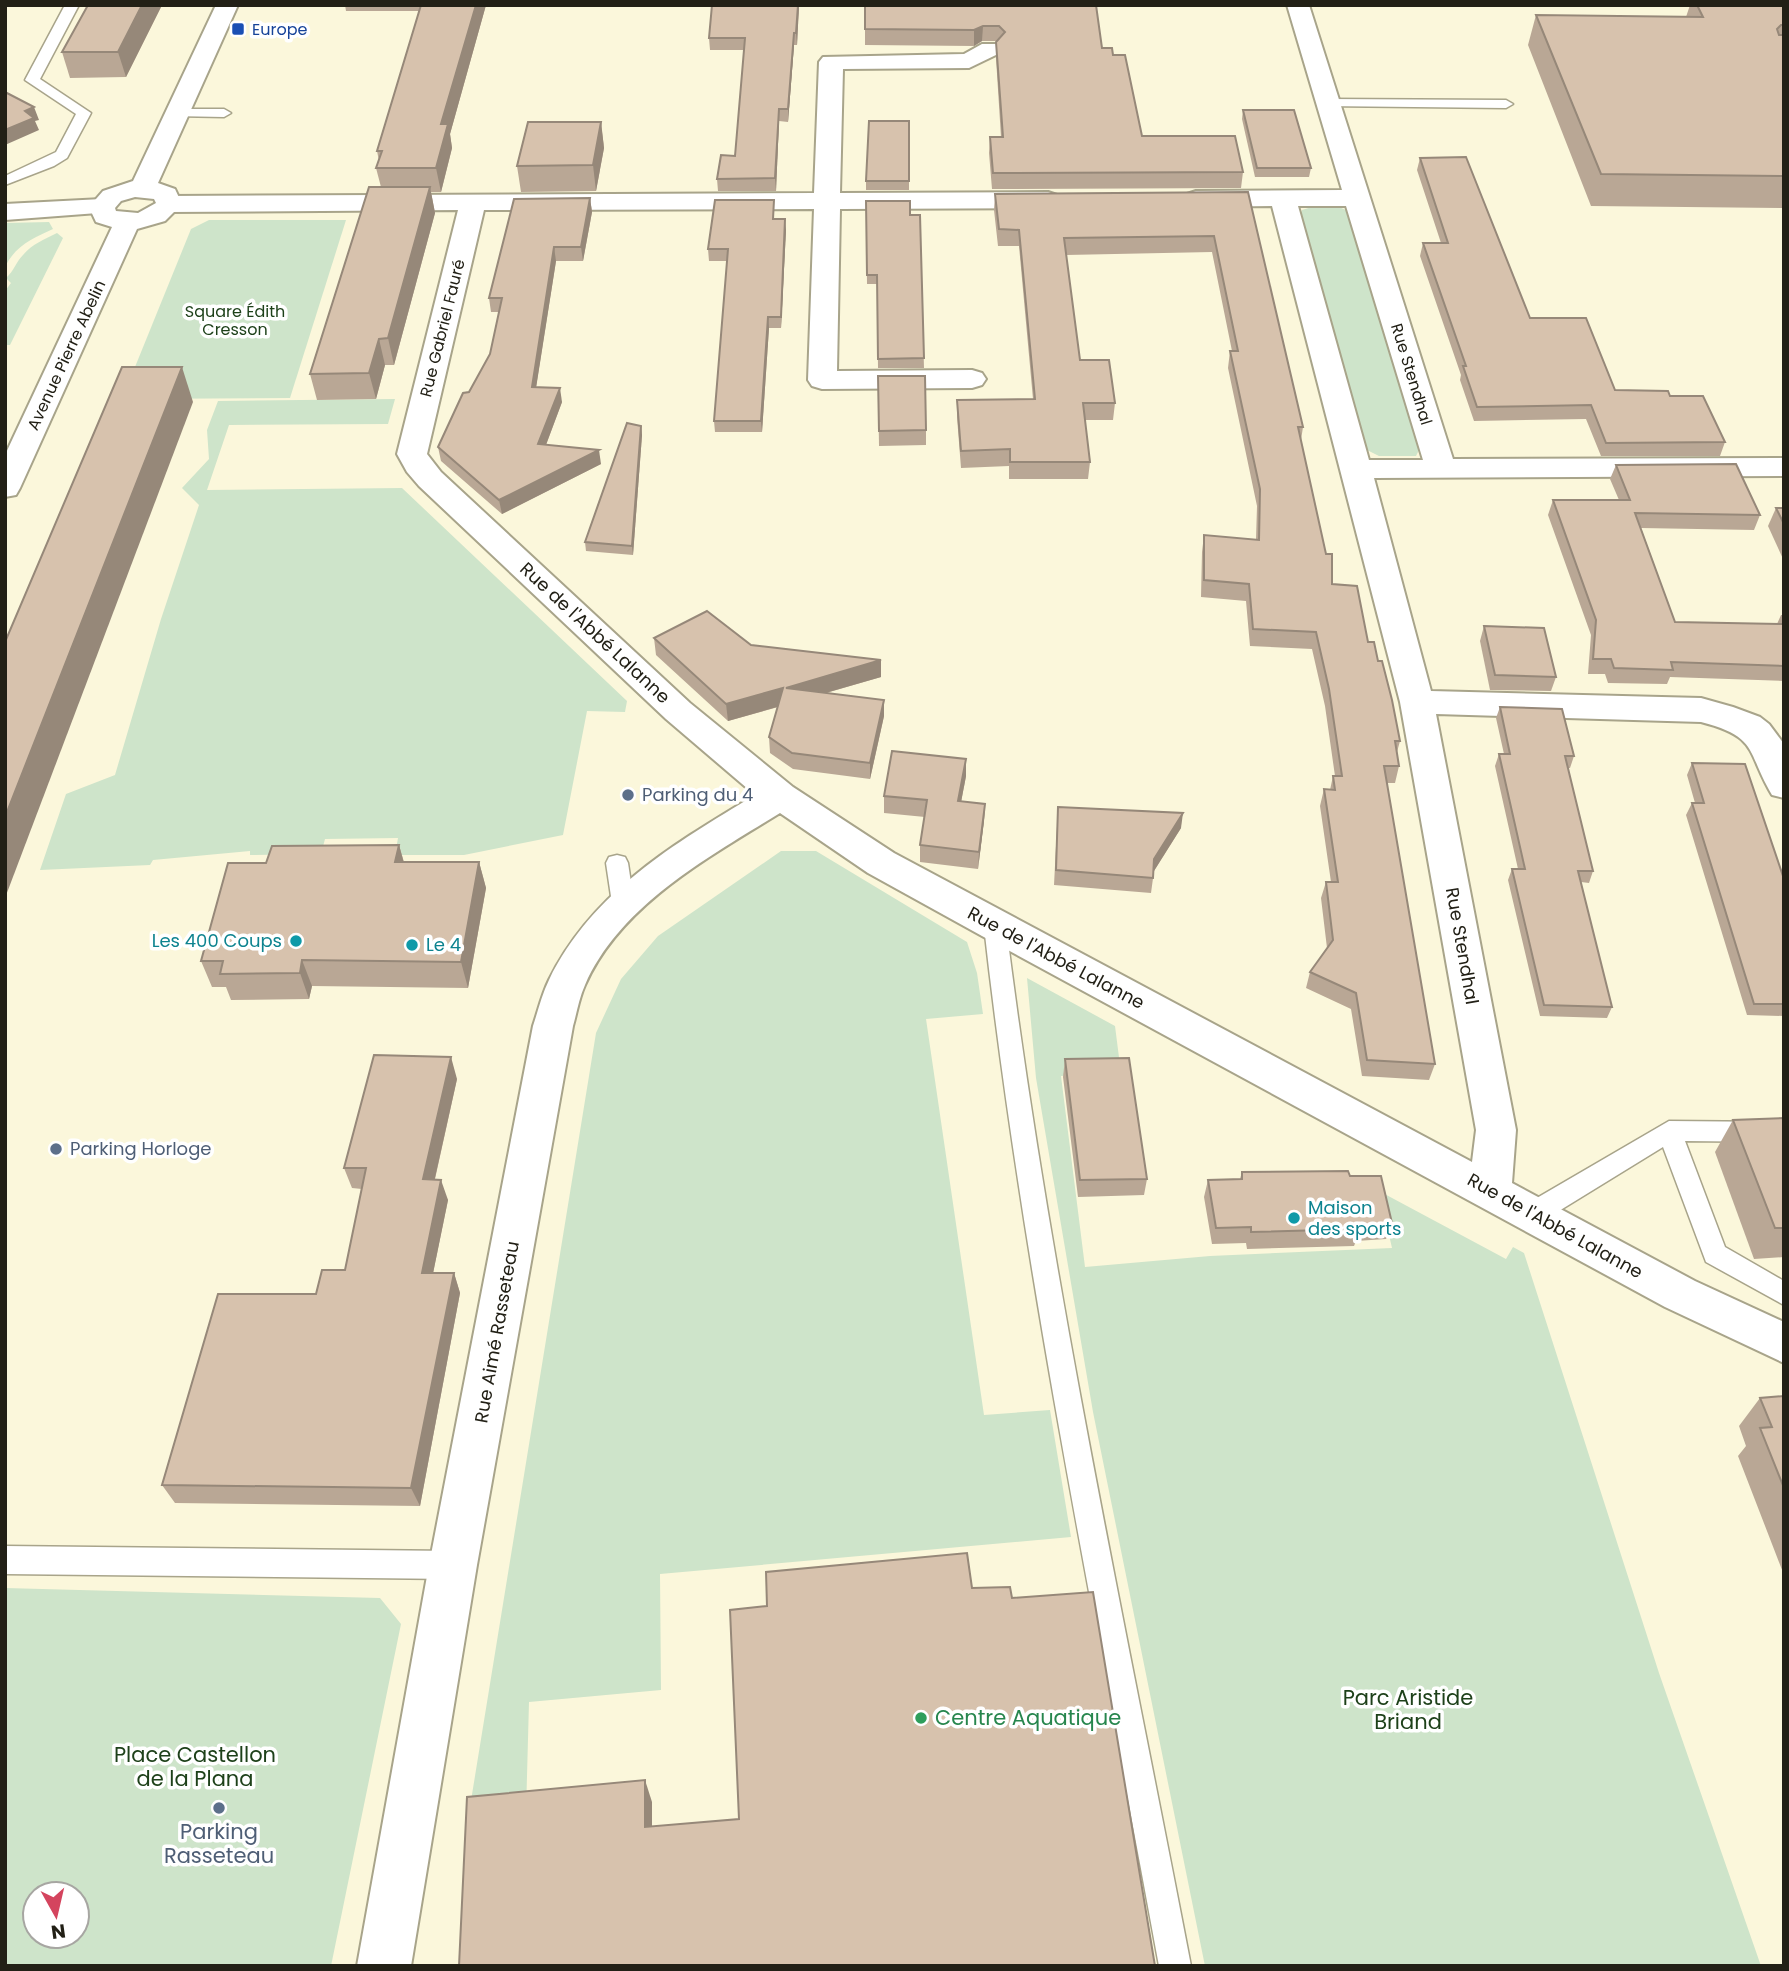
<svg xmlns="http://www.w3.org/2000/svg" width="1789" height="1971" viewBox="0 0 1789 1971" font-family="Poppins,sans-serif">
	<rect width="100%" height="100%" fill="#fbf7db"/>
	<!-- green -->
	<g fill="#cee4ca" fill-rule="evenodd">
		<polygon points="1337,206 1348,211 1420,448 1416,456 1379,456 1365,449 1301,213 1302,210 1312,207"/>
		<polygon points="209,220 346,220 290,398 122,399 191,229"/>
		<path d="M49 222 53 229C33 238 15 246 5 267V223Z"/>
		<path d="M57 233 63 238 10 345H5V291L11 283 6 278C14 271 16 262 23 255 32 244 45 239 57 233Z"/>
		<polygon points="395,399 388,424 229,425 207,490 402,488 627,701 625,712 587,711 563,835 464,855 395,855 398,838 325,839 321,854 250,855 250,851 153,860 150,865 40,870 66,794 115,775 161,619 199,505 182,488 209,459 207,430 218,401"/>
		<polygon points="781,851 816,851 967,942 977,973 983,1014 926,1019 984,1415 1050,1410 1071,1537 660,1574 661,1690 529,1702 526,1813 468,1819 596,1033 621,979 658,936"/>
		<polygon points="1027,978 1115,1026 1121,1073 1061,1076 1085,1267 1210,1256 1392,1248 1379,1191 1506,1259 1513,1247 1524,1253 1659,1673 1761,1966 1205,1966 1093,1412 1036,1078"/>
		<path d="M5 1588 380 1598 401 1624 331 1966H5ZM35 1894H77V1936H35Z"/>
	</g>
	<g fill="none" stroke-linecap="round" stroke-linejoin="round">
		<!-- service casing -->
		<g stroke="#a8a48a" stroke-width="3">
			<g id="service">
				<polygon points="65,5 79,5 40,79 91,113 67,158 54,166 5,185 5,176 56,152 76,114 25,80"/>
				<polygon points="1327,99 1506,100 1513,104 1506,108 1322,106 1322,100"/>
				<polygon points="177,109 224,109 231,113 224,117 172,116 170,113 172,110"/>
				<polygon points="617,855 625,857 628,863 634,903 631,909 623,911 615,909 612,903 606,863 609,857"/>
				<path d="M995 918 1003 920 1006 926C1049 1273 1125 1622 1191 1966H1159C1096 1622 1023 1273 984 926L987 920Z"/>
				<polygon points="1669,1121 1784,1122 1784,1142 1685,1141 1725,1247 1784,1281 1784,1305 1706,1262 1663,1147 1541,1222 1532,1225 1523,1222 1520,1214 1523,1206"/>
				<polygon points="5,1546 453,1551 463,1555 467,1565 463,1575 453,1579 5,1574"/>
			</g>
		</g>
		<!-- minor casing -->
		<g stroke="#a8a48a" stroke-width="4">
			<g id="minor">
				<path d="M1287 5H1309L1453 459 1784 458V476L1374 478 1431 691 1701 698 1733 707 1760 717 1769 724 1784 744V798L1772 795C1746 751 1759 737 1701 722L1436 714 1516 1130 1512 1183 1695 1281 1784 1322V1363L1665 1307 982 936 868 873 780 813C709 857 620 905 585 985 579 998 577 1012 573 1026L477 1565 411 1966H357L429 1565 533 1026C538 1011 542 994 549 980 592 892 674 844 755 795L666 719 419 486 407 472 397 454 458 210 169 212 160 209 156 204 160 199 169 196 814 193 819 62 823 57 964 54 982 44H998L1002 49 998 54 969 68 843 69 840 193 1048 192 1057 195 1061 200 1057 205 1048 208 840 209 837 371 972 370 982 373 986 379 982 385 972 388 822 389 812 386 808 380 814 209 484 210 427 454 441 472 690 703 793 787 894 853 1472 1162 1476 1130 1400 702 1272 206 1196 207 1187 204 1183 199 1187 194 1196 191 1342 190ZM1298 206H1346L1423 460H1369Z"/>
				<polygon points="102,199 111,202 115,207 111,212 5,220 5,204"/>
			</g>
		</g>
		<!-- secondary casing -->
		<g stroke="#a8a48a" stroke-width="4">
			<path id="secondary" d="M216 5H238L158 183 175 189 182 204 165 221 137 229 20 488 16 495 5 497V455L112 227 96 222 89 207 103 191 133 181ZM135 197 154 199 156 203 138 213 116 211 115 208 121 201Z"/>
		</g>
		<!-- service -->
		<use href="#service" fill="#fff" fill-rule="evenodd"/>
		<!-- minor -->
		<use href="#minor" fill="#fff" fill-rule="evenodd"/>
		<!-- secondary -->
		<use href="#secondary" fill="#fff" fill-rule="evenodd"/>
	</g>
	<!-- wall -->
	<g fill="#b9a795">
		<polygon points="162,5 126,77 70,78 62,52"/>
		<polygon points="345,5 486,5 450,134 452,148 441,192 431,192 435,213 394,365 385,365 376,399 317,400 310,374 381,187 376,168 379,161 377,151 419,11 346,11"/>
		<polygon points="799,5 797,45 794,45 788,122 779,121 776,191 718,191 717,179 735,156 744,50 710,50 709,38"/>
		<polygon points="865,5 1096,5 1102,48 1113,55 1142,136 1243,172 1241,188 992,189 989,153 990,137 1001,137 996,58 997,41 982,41 974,46 865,45"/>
		<polygon points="1690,5 1784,5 1784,208 1591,206 1528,45 1536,15 1686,17"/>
		<polygon points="1243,110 1311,168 1309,177 1255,177 1242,119"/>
		<polygon points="909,121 909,190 866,190 866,181"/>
		<polygon points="601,122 604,148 596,191 521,192 517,166"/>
		<polygon points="1420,158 1530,318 1615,390 1670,396 1725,442 1720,456 1601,456 1586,419 1474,421 1460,380 1461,375 1420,256 1423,243 1441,243 1417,170"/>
		<polygon points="1248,192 1303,427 1301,440 1332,584 1368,642 1378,661 1400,741 1397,752 1399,766 1395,783 1387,783 1435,1064 1429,1080 1362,1076 1351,1009 1306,988 1310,972 1327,948 1321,898 1326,882 1331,882 1320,806 1324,789 1330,790 1333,776 1335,776 1325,706 1312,649 1250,646 1246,601 1201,597 1202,552 1204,535 1256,540 1257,506 1228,368 1230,351 1232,351 1212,252 1066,255 1080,360 1115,403 1113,420 1085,420 1090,462 1088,479 1009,479 1009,466 961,468 957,417 957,400 1033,399 1019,246 998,246 994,210 995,194"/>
		<polygon points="590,198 592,212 583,261 556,261 536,387 562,402 546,445 601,464 502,514 441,461 438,447 490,354 499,312 491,312 489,298"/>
		<polygon points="774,200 774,219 786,230 781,328 769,328 762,432 715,432 714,421 727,261 709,261 708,249"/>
		<polygon points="866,201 910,215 920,215 924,368 878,368 877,284 867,284"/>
		<polygon points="878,376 926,430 926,445 879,446"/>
		<polygon points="641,426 642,435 633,555 586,551 585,542"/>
		<polygon points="1616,465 1760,515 1754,530 1641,528 1675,622 1777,624 1781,615 1784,615 1784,681 1670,677 1667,684 1608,683 1605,674 1588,674 1591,635 1548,515 1553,500 1619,500 1610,479"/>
		<polygon points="1776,508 1784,508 1784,561 1768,526"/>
		<polygon points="1484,626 1556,677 1551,691 1490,690 1480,641"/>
		<polygon points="654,638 751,645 881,677 826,693 884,716 870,779 793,769 770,753 769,737 778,707 728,721 656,655"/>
		<polygon points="1500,707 1574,756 1570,768 1568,768 1593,871 1589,883 1581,882 1612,1007 1607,1018 1540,1016 1508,880 1512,869 1518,869 1495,766 1499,754 1504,754 1496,718"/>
		<polygon points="966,759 966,776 961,802 985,804 984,821 978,869 920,862 920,845 925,817 884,813 884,796"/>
		<polygon points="1692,763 1784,879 1784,1016 1747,1015 1686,815 1692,803 1695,803 1687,775"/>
		<polygon points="1058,807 1181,828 1154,871 1151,893 1054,885"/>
		<polygon points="399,845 404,862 479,862 486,888 468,988 312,986 309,999 231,1000 226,987 212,987 201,961"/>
		<polygon points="1065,1059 1147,1179 1144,1195 1078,1197 1063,1077"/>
		<polygon points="457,1079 435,1179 448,1200 433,1273 454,1273 460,1293 420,1506 175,1503 162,1485 316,1294 345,1270 362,1189 352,1188 344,1168"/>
		<polygon points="1784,1118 1784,1257 1754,1259 1715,1152 1733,1120"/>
		<polygon points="1242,1172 1350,1176 1392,1223 1386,1239 1356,1241 1354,1246 1247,1249 1246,1243 1212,1244 1204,1197 1208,1180 1240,1179"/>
		<polygon points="1784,1396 1784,1575 1738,1456 1746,1446 1739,1426 1760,1398"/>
	</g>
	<!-- shaded-wall -->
	<g fill="#968879">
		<polygon points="142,5 162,5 126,77 118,52"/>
		<polygon points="476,5 486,5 450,134 452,148 441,192 436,168 441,124"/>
		<polygon points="798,5 799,5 797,45 796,33"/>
		<polygon points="983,26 982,41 974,46 974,30"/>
		<polygon points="794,33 794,45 788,122 788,109"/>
		<polygon points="34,107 39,120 35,121 39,130 5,145 5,130 25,111"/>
		<polygon points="779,109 779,121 776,191 775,178"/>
		<polygon points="601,122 604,148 596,191 593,165"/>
		<polygon points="430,187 435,213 394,365 388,338"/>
		<polygon points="590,198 592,212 583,261 581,247"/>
		<polygon points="785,219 786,230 781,328 781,317"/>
		<polygon points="554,247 556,261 534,401 532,387"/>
		<polygon points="768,317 769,328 762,432 761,421"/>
		<polygon points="379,339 385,365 376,399 369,373"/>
		<polygon points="182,367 193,402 5,898 5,817"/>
		<polygon points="560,388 562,402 541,458 538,444"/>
		<polygon points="641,426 642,435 633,555 632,546"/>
		<polygon points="599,450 601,464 502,514 499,500"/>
		<polygon points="881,660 881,677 787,704 786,688"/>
		<polygon points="783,688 784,705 728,721 726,704"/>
		<polygon points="884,700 884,716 870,779 870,763"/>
		<polygon points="966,759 966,776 958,818 958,801"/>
		<polygon points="985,804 984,821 978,869 979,852"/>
		<polygon points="1183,813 1181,828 1152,874 1154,859"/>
		<polygon points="399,845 406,871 395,862"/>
		<polygon points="479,862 486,888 468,988 461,962"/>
		<polygon points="302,960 312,986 309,999 300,973"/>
		<polygon points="451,1057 457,1079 430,1200 423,1179"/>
		<polygon points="441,1180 448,1200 429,1293 422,1273"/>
		<polygon points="454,1273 460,1293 420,1506 411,1488"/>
		<polygon points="645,1780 652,1802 652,1848 645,1827"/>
	</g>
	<!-- building -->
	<g fill="#d7c2ad" stroke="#968879" stroke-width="2">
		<polygon points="88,5 142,5 118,52 62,52"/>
		<polygon points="421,5 476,5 441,124 448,124 436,168 376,168 382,151 377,151"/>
		<polygon points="712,5 798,5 796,33 794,33 788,109 779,109 775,178 717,179 721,155 735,156 745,38 709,38"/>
		<polygon points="865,5 1096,5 1102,48 1112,48 1113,55 1125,55 1142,136 1235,136 1243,172 993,173 990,137 1003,137 996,42 1005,32 999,26 983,26 974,30 865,29"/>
		<polygon points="1697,5 1784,5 1784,25 1781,25 1777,29 1779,35 1784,35 1784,176 1601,174 1536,15 1703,17"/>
		<polygon points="5,92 34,107 25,111 34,118 5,130"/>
		<polygon points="1243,110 1294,110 1311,168 1257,168"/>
		<polygon points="869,121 909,121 909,181 866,181"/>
		<polygon points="528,122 601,122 593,165 517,166"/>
		<polygon points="1466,157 1530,318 1586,318 1615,390 1668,391 1670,396 1703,396 1725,442 1606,443 1591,405 1477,407 1463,366 1466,366 1423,243 1448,243 1420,158"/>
		<polygon points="369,187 430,187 388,338 379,339 369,373 310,374"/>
		<polygon points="1248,192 1303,427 1298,427 1326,554 1332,554 1332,584 1357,586 1368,642 1374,642 1378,661 1382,661 1392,700 1400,741 1395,741 1399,766 1384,766 1435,1064 1367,1060 1356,993 1310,972 1333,940 1326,882 1338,882 1324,789 1335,790 1333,776 1342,776 1329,689 1316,632 1253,629 1249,584 1204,580 1204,535 1259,540 1260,489 1230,351 1238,351 1214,236 1064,238 1080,360 1109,360 1115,403 1083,403 1090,462 1010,462 1010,449 961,451 957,400 1035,399 1019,230 999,229 995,194"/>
		<polygon points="590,198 581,247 554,247 532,387 560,388 538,444 599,450 499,500 438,447 463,393 469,392 490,354 502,298 489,298 514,199"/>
		<polygon points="715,200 774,200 773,219 785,219 781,317 768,317 761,421 714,421 728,249 708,249"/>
		<polygon points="866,201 910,201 910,215 920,215 924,358 878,359 877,275 867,275"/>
		<polygon points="122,367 182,367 5,817 5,642"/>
		<polygon points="878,376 925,376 926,430 879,431"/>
		<polygon points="627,423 641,426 632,546 585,542"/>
		<polygon points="1736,464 1760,515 1635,513 1675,622 1784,624 1784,666 1671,662 1673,670 1614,668 1611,659 1593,659 1596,620 1553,500 1630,500 1616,465"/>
		<polygon points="1776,508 1784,508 1784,524"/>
		<polygon points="707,611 751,645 881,660 786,688 884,700 870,763 792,753 769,737 783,688 726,704 654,638"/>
		<polygon points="1484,626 1544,628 1556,677 1495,675"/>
		<polygon points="1500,707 1562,709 1574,756 1565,756 1593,871 1578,871 1612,1007 1544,1005 1512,869 1525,869 1499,754 1510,754"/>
		<polygon points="892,751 966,759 958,801 985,804 979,852 920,845 927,800 884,796"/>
		<polygon points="1692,763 1745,764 1784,879 1784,1004 1754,1004 1692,803 1704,803"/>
		<polygon points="1058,807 1183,813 1154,859 1153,878 1056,870"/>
		<polygon points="399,845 395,862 479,862 461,962 302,960 300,973 220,974 223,961 201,961 228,863 266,863 272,846"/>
		<polygon points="374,1055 451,1057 423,1179 441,1180 422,1273 454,1273 411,1488 162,1485 218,1294 316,1294 322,1270 345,1270 366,1168 344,1168"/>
		<polygon points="1129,1058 1147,1179 1080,1180 1065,1059"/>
		<polygon points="1784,1118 1784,1228 1775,1228 1733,1120"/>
		<polygon points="1348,1171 1350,1176 1381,1176 1392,1223 1358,1225 1360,1229 1251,1232 1251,1227 1216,1228 1208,1180 1242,1179 1242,1172"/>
		<polygon points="1784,1396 1784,1488 1760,1428 1772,1427 1760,1398"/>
		<polygon points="967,1553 972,1588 1010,1587 1012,1598 1093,1592 1155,1966 459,1966 467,1797 645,1780 645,1827 739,1819 730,1610 767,1606 766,1572"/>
	</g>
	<!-- markers -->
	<rect fill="#1a4fb4" stroke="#fff" stroke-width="2.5" x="231" y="22" width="14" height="14" rx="3.5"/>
	<g fill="#5c6f8a" stroke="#fff" stroke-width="2.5">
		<circle cx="628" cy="795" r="7"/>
		<circle cx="56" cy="1149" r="7"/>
		<circle cx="219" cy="1808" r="7"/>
	</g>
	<g fill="#0f9aa8" stroke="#fff" stroke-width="2.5">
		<circle cx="296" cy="941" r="7"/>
		<circle cx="412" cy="945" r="7"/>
		<circle cx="1294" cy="1218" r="7"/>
	</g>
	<circle fill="#2e9e5b" stroke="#fff" stroke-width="2.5" cx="921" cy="1718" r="7"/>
	<g text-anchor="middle" stroke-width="7" stroke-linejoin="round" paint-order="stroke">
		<!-- far-transit labels -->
		<g font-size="16" fill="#164399" stroke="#fff" text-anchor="start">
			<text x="252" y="35">Europe</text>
		</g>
		<!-- far-park labels -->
		<g font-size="16" fill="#1e411a" stroke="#fff">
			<text x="235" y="317">Square Édith<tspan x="235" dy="18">Cresson</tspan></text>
		</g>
		<!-- far-street labels -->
		<g font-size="16" fill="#222016" stroke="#fff">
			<text transform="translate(442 328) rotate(-76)" y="6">Rue Gabriel Fauré</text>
			<text transform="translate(66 355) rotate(-65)" y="6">Avenue Pierre Abelin</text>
			<text transform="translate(1412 374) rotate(73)" y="6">Rue Stendhal</text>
		</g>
		<!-- street labels -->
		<g font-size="18" fill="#222016" stroke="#fff">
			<text transform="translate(595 633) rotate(43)" y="6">Rue de l'Abbé Lalanne</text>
			<text transform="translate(1462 946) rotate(80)" y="6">Rue Stendhal</text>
			<text transform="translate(1056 958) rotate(28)" y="6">Rue de l'Abbé Lalanne</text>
			<text transform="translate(1555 1226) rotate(29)" y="6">Rue de l'Abbé Lalanne</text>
			<text transform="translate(497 1332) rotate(-80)" y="6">Rue Aimé Rasseteau</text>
		</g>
		<!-- service labels -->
		<g font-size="18" fill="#4e5e75" stroke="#fff" text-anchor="start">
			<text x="642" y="801">Parking du 4</text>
			<text x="70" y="1155">Parking Horloge</text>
		</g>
		<!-- culture labels -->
		<g font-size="18" fill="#0d838f" stroke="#fff" text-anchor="start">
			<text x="282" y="947" text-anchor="end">Les 400 Coups</text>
			<text x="426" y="951">Le 4</text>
			<text x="1308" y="1214">Maison<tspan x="1308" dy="21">des sports</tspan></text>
		</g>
		<!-- near-park labels -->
		<g font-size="21" fill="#1e411a" stroke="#fff">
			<text x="1408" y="1705">Parc Aristide<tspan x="1408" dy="24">Briand</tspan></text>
			<text x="195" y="1762">Place Castellon<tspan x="195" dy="24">de la Plana</tspan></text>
		</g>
		<!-- near-leisure labels -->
		<g font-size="21" fill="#27864d" stroke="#fff" text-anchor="start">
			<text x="935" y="1725">Centre Aquatique</text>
		</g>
		<!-- near-service labels -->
		<g font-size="21" fill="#4e5e75" stroke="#fff">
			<text x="219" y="1839">Parking<tspan x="219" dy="24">Rasseteau</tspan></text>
		</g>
	</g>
	<!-- border -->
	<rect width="1789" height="1971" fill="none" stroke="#222016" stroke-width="14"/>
	<!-- north arrow -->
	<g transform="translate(56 1915) rotate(172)"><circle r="33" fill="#ffffff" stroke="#a7a6a2" stroke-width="2"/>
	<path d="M0-5L12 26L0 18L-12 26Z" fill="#d4445e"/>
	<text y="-10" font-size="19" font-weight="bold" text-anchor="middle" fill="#222016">N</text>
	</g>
</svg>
